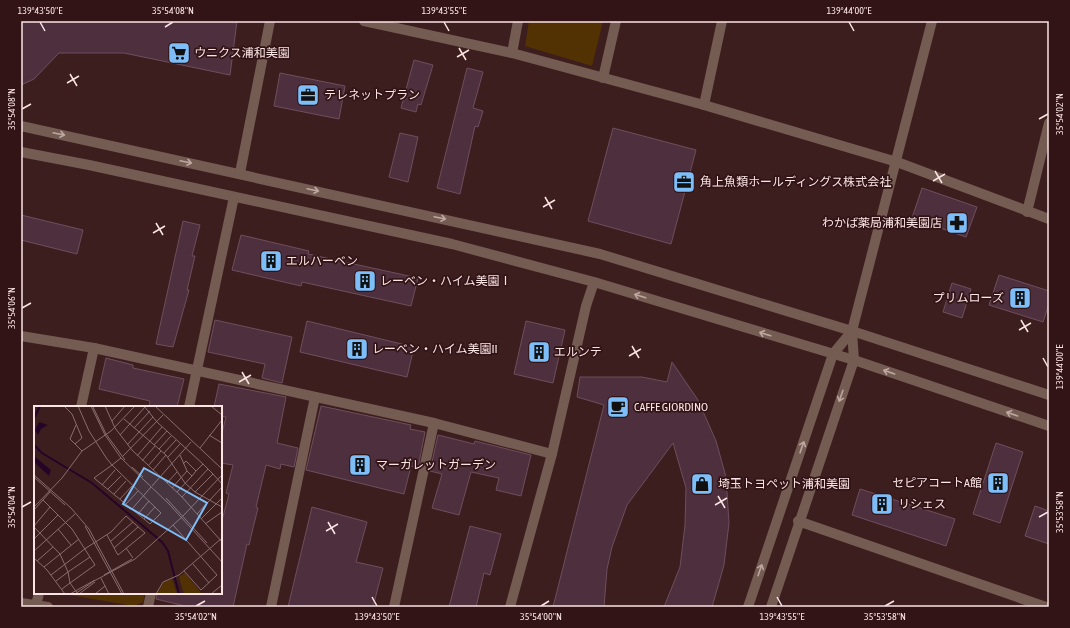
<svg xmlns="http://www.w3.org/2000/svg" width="1070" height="628" viewBox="0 0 1070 628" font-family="'Asap Condensed','Noto Sans JP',sans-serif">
	<rect width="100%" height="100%" fill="#3d1e1f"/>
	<!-- green -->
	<g fill="#523202">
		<polygon points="529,21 603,21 592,66 525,46"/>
		<polygon points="58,593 145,593 143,602 134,606"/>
	</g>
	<!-- building -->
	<g fill="#4e2f3d" stroke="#6f4e5d">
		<polygon points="21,21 237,21 230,75 124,53 59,53 34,79 21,85"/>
		<polygon points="414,60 433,65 421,105 418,104 416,112 401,108"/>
		<polygon points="467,68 483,72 473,108 483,111 478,127 475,126 460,194 437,188"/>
		<polygon points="280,73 345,86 339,119 274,106"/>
		<polygon points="613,128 696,150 671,244 588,221"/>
		<polygon points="400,133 418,137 408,182 389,177"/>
		<polygon points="922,188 977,207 966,237 912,218"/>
		<polygon points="21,215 83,230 77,254 21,240"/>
		<polygon points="183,221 200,225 192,256 195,256 187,290 189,290 173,347 156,344"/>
		<polygon points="241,235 309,251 308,254 418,278 411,306 302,282 301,286 232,270"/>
		<polygon points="999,275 1049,291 1049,304 1043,322 989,305"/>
		<polygon points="952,283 971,289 962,318 943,312"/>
		<polygon points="215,320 292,337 282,383 262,378 265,364 208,352"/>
		<polygon points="307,321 414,347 407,377 300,352"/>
		<polygon points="526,321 565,330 553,383 514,374"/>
		<polygon points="106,358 133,365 133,368 184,379 177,407 149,407 150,401 99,389"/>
		<polygon points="672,362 698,400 716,441 726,477 729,523 724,565 712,607 664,607 680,567 685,525 686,488 673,443 627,505 612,547 607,569 604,607 553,607 604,405 577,397 580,377 642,377 667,382"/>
		<polygon points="219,384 286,397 277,443 298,448 294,467 281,464 280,469 266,465 256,507 258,508 253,528 249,545 247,544 233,607 189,607 156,599 157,593 221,593 221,524 229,494 226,493 233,465 221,463 221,437 226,417 221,416 221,407 214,407"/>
		<polygon points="321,406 411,425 410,429 425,432 418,468 411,466 404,494 306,470"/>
		<polygon points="438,435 474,444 475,441 531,455 521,496 496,490 499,478 471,472 459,515 432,508 442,474 430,471"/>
		<polygon points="996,443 1023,452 1000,523 973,514"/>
		<polygon points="860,489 955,519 946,546 852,515"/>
		<polygon points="1035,506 1049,511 1049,544 1025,536"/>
		<polygon points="312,507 367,522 356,562 383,568 373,607 288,607"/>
		<polygon points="470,526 501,534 490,575 484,573 476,607 449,607"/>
	</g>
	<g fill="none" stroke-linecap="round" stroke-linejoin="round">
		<!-- minor -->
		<g stroke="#745c52" stroke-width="10">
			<polyline points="364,21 512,53 704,105 897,162 1049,219"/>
			<polyline points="512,53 518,21"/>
			<polyline points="603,78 616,21"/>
			<polyline points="704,105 722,21"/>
			<polyline points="21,126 600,254 852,331 1049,395"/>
			<polyline points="21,152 89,165 452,244 594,282 854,360 1049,426"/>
			<polyline points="240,173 270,21"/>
			<polyline points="1027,212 1049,123"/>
			<polyline points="21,336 94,348 434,423 552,454 510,607"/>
			<polyline points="81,407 94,348"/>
			<polyline points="189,407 234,197"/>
			<polyline points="552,454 586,306 594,282"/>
			<polyline points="798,521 1046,607"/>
			<polyline points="21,603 48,607"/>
			<polyline points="36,605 39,593"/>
			<polyline points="148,607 151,593"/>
			<polyline points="271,607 315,397"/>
			<polyline points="394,607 434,423"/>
			<polyline points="748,607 833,354 852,331"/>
			<polyline points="771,607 854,360 852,331 932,21"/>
		</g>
	</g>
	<!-- one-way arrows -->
	<defs><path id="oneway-shaft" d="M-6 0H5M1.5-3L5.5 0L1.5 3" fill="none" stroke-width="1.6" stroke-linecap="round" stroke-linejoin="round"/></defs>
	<g stroke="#bea7a2">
		<use href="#oneway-shaft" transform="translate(59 134) rotate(12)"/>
		<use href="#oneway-shaft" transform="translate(186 162) rotate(12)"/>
		<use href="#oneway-shaft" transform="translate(313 190) rotate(12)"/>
		<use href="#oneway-shaft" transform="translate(440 218) rotate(12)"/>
		<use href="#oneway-shaft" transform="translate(640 296) rotate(-163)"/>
		<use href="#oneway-shaft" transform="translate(765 334) rotate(-163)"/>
		<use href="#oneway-shaft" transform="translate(889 372) rotate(-161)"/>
		<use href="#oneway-shaft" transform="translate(841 396) rotate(109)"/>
		<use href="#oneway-shaft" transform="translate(1012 414) rotate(-161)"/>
		<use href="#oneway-shaft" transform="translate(802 447) rotate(-71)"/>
		<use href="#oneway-shaft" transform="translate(760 570) rotate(-71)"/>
	</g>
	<!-- ticks -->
	<path fill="none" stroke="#fae4e4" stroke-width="1.5" d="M40 22 45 31M444 22 449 31M849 22 854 31M165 27 173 22M459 48 466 60M457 57 469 50M70 74 77 86M67 83 79 76M22 109 31 104M1039 119 1048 114M935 171 942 183M933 181 945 174M545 197 552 209M543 207 555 200M156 223 163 235M153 233 165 226M22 308 31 303M1021 320 1028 332M1019 330 1031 323M632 346 639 358M629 356 641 349M1043 358 1048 367M242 372 249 384M239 382 251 375M718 496 725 508M715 505 727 498M22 507 31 502M1039 517 1048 512M328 522 335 534M326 531 338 524M372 597 377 606M777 597 782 606M196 606 205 601M541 606 549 601M885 606 894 601"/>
	<!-- icons -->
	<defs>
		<g id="supermarket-square" transform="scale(1.15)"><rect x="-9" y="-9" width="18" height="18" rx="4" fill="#7dbef9" stroke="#321416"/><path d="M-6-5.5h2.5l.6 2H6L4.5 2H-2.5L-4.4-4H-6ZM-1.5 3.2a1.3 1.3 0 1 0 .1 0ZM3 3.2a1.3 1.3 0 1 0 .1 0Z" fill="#111"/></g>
		<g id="office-square" transform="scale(1.15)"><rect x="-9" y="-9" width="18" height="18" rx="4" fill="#7dbef9" stroke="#321416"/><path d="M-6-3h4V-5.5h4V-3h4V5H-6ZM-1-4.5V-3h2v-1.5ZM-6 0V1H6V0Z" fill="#111"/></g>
		<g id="pharmacy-square" transform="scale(1.15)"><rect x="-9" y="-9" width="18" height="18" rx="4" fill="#7dbef9" stroke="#321416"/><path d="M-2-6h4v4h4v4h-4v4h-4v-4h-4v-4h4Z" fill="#111"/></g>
		<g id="building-square" transform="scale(1.15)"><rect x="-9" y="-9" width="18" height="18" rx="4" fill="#7dbef9" stroke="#321416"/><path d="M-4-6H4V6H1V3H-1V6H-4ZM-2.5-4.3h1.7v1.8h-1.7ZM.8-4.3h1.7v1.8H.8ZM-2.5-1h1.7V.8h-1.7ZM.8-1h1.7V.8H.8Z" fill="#111"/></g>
		<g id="cafe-square" transform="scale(1.15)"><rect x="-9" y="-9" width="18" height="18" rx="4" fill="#7dbef9" stroke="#321416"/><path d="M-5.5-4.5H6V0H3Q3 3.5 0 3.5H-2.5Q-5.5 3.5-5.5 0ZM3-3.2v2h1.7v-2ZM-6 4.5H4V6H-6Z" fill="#111"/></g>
		<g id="shop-square" transform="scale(1.15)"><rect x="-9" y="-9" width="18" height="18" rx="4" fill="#7dbef9" stroke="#321416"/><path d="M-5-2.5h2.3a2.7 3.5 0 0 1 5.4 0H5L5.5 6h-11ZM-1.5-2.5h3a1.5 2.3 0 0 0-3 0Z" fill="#111"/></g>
	</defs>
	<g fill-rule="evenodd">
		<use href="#supermarket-square" x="179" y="53"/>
		<use href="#office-square" x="308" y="95"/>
		<use href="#office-square" x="684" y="182"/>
		<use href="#pharmacy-square" x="957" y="223"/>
		<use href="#building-square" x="271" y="261"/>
		<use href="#building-square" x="365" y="281"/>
		<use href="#building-square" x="1020" y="298"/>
		<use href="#building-square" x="357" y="349"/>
		<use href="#building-square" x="539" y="352"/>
		<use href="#cafe-square" x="618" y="407"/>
		<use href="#building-square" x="360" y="465"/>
		<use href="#building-square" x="998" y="483"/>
		<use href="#shop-square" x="702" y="484"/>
		<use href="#building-square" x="882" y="504"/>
	</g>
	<g text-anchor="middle" stroke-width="3.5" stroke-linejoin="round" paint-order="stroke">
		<!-- poi labels -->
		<g font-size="12" fill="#fae4e4" stroke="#321416" text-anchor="start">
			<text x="194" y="57">ウニクス浦和美園</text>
			<text x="324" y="99">テレネットプラン</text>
			<text x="700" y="186">角上魚類ホールディングス株式会社</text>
			<text x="942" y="227" text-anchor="end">わかば薬局浦和美園店</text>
			<text x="286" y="265">エルハーベン</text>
			<text x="380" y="285">レーベン・ハイム美園Ⅰ</text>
			<text x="1004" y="302" text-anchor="end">プリムローズ</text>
			<text x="372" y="353">レーベン・ハイム美園II</text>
			<text x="554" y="356">エルンテ</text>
			<text x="634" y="411">CAFFE GIORDINO</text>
			<text x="376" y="469">マーガレットガーデン</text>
			<text x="982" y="487" text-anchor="end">セピアコートA館</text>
			<text x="718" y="488">埼玉トヨペット浦和美園</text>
			<text x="898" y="508">リシェス</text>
		</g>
	</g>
	<!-- overview -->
	<g transform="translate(34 406)">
		<rect width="188" height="188" fill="#3d1e1f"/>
		<path d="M151 167 168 188H150L145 171ZM138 173 143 188H123L130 176Z" fill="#523202"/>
		<path d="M5 16 14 19 7 23 4 29 1 24ZM0 50 17 64 15 70 0 56Z" fill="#260428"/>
		<path fill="none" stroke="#260428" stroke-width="2" d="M0 12 6 0M0 39 8 47 58 77 128 136 134 145 145 188"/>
		<path fill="none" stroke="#896d6e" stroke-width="1" d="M30 0 38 8 48 32 41 38M44 0 55 25 73 53 78 59 87 52M57 0 71 29 87 52 135 98 188 156M71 0 81 22 98 44 148 91 188 136M110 0 123 16 169 58M121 0 188 63M177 0 188 9M59 1 72 28 91 54M90 13 132 49 151 77 161 86M78 15 91 0M42 19 36 33 48 45M100 22 116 5M86 29 111 1M175 29 188 37M93 39 119 11M120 39 133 25M166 42 188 14M125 43 137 30M130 47 142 34M146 49 153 65M103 50 128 21M88 51 129 9M134 51 146 38M108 55 121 40M78 59 127 107 116 118 60 72ZM114 60 127 45M98 61 109 71M119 64 132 49M162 65 169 58 179 68 161 86 188 101M179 68 188 78M0 69 37 102 55 123 90 188M0 71 31 99M133 77 143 66M68 79 81 64M118 80 157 36M138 82 153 65 158 70 162 65 152 55 149 58M74 83 87 70M143 86 158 70M80 88 92 75M148 91 174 63M132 92 173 137M86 93 98 80M9 94 38 123 61 159 36 177 44 188M92 98 104 85M0 101 28 72 48 45 77 25 101 0M98 103 117 81M0 104 16 86M104 108 115 95M163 108 188 81M110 113 121 101M167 113 188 92M171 118 188 106M139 119 183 169 167 184 150 165M0 120 16 101M51 120 88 188M0 121 26 148 34 166 56 151M24 123 37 139M0 133 24 109M77 135 99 116M80 142 104 121M92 142 99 152M0 145 41 108M0 152 13 164 31 188M3 155 19 141M159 158 175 177M10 161 45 133M17 169 52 142 63 135 77 126 92 110 111 127 84 149 73 129M70 169 98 153M67 172 75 188M22 175 34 166 36 177 28 183M60 175 101 153 148 111 188 69M36 188 61 174M41 188 60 175M45 188 61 176M61 188 71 180M122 188 129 176 145 169 188 132M177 188 188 179"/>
		<path fill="#7dbef9" fill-opacity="0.15" stroke="#7dbef9" stroke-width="2" d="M110 62 173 97 152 134 89 98Z"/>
		<rect width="188" height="188" fill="none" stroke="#fae4e4" stroke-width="2"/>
	</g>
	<!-- border -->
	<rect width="1070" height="628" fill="none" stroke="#321416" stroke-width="44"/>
	<rect x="22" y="22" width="1026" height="584" fill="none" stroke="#fae4e4" stroke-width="1.5"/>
	<g font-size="10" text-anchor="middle" fill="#fae4e4">
		<text x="40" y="14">139°43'50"E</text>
		<text x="173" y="14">35°54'08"N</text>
		<text x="444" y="14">139°43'55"E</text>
		<text x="849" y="14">139°44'00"E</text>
		<text transform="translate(11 109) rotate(-90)" y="4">35°54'08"N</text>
		<text transform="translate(1059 114) rotate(-90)" y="4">35°54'02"N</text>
		<text transform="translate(11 308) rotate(-90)" y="4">35°54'06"N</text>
		<text transform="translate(1059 367) rotate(-90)" y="4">139°44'00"E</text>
		<text transform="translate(11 507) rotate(-90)" y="4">35°54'04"N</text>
		<text transform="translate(1059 512) rotate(-90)" y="4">35°53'58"N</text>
		<text x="196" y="620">35°54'02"N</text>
		<text x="377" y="620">139°43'50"E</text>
		<text x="541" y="620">35°54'00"N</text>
		<text x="782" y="620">139°43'55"E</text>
		<text x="885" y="620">35°53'58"N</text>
	</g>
</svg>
